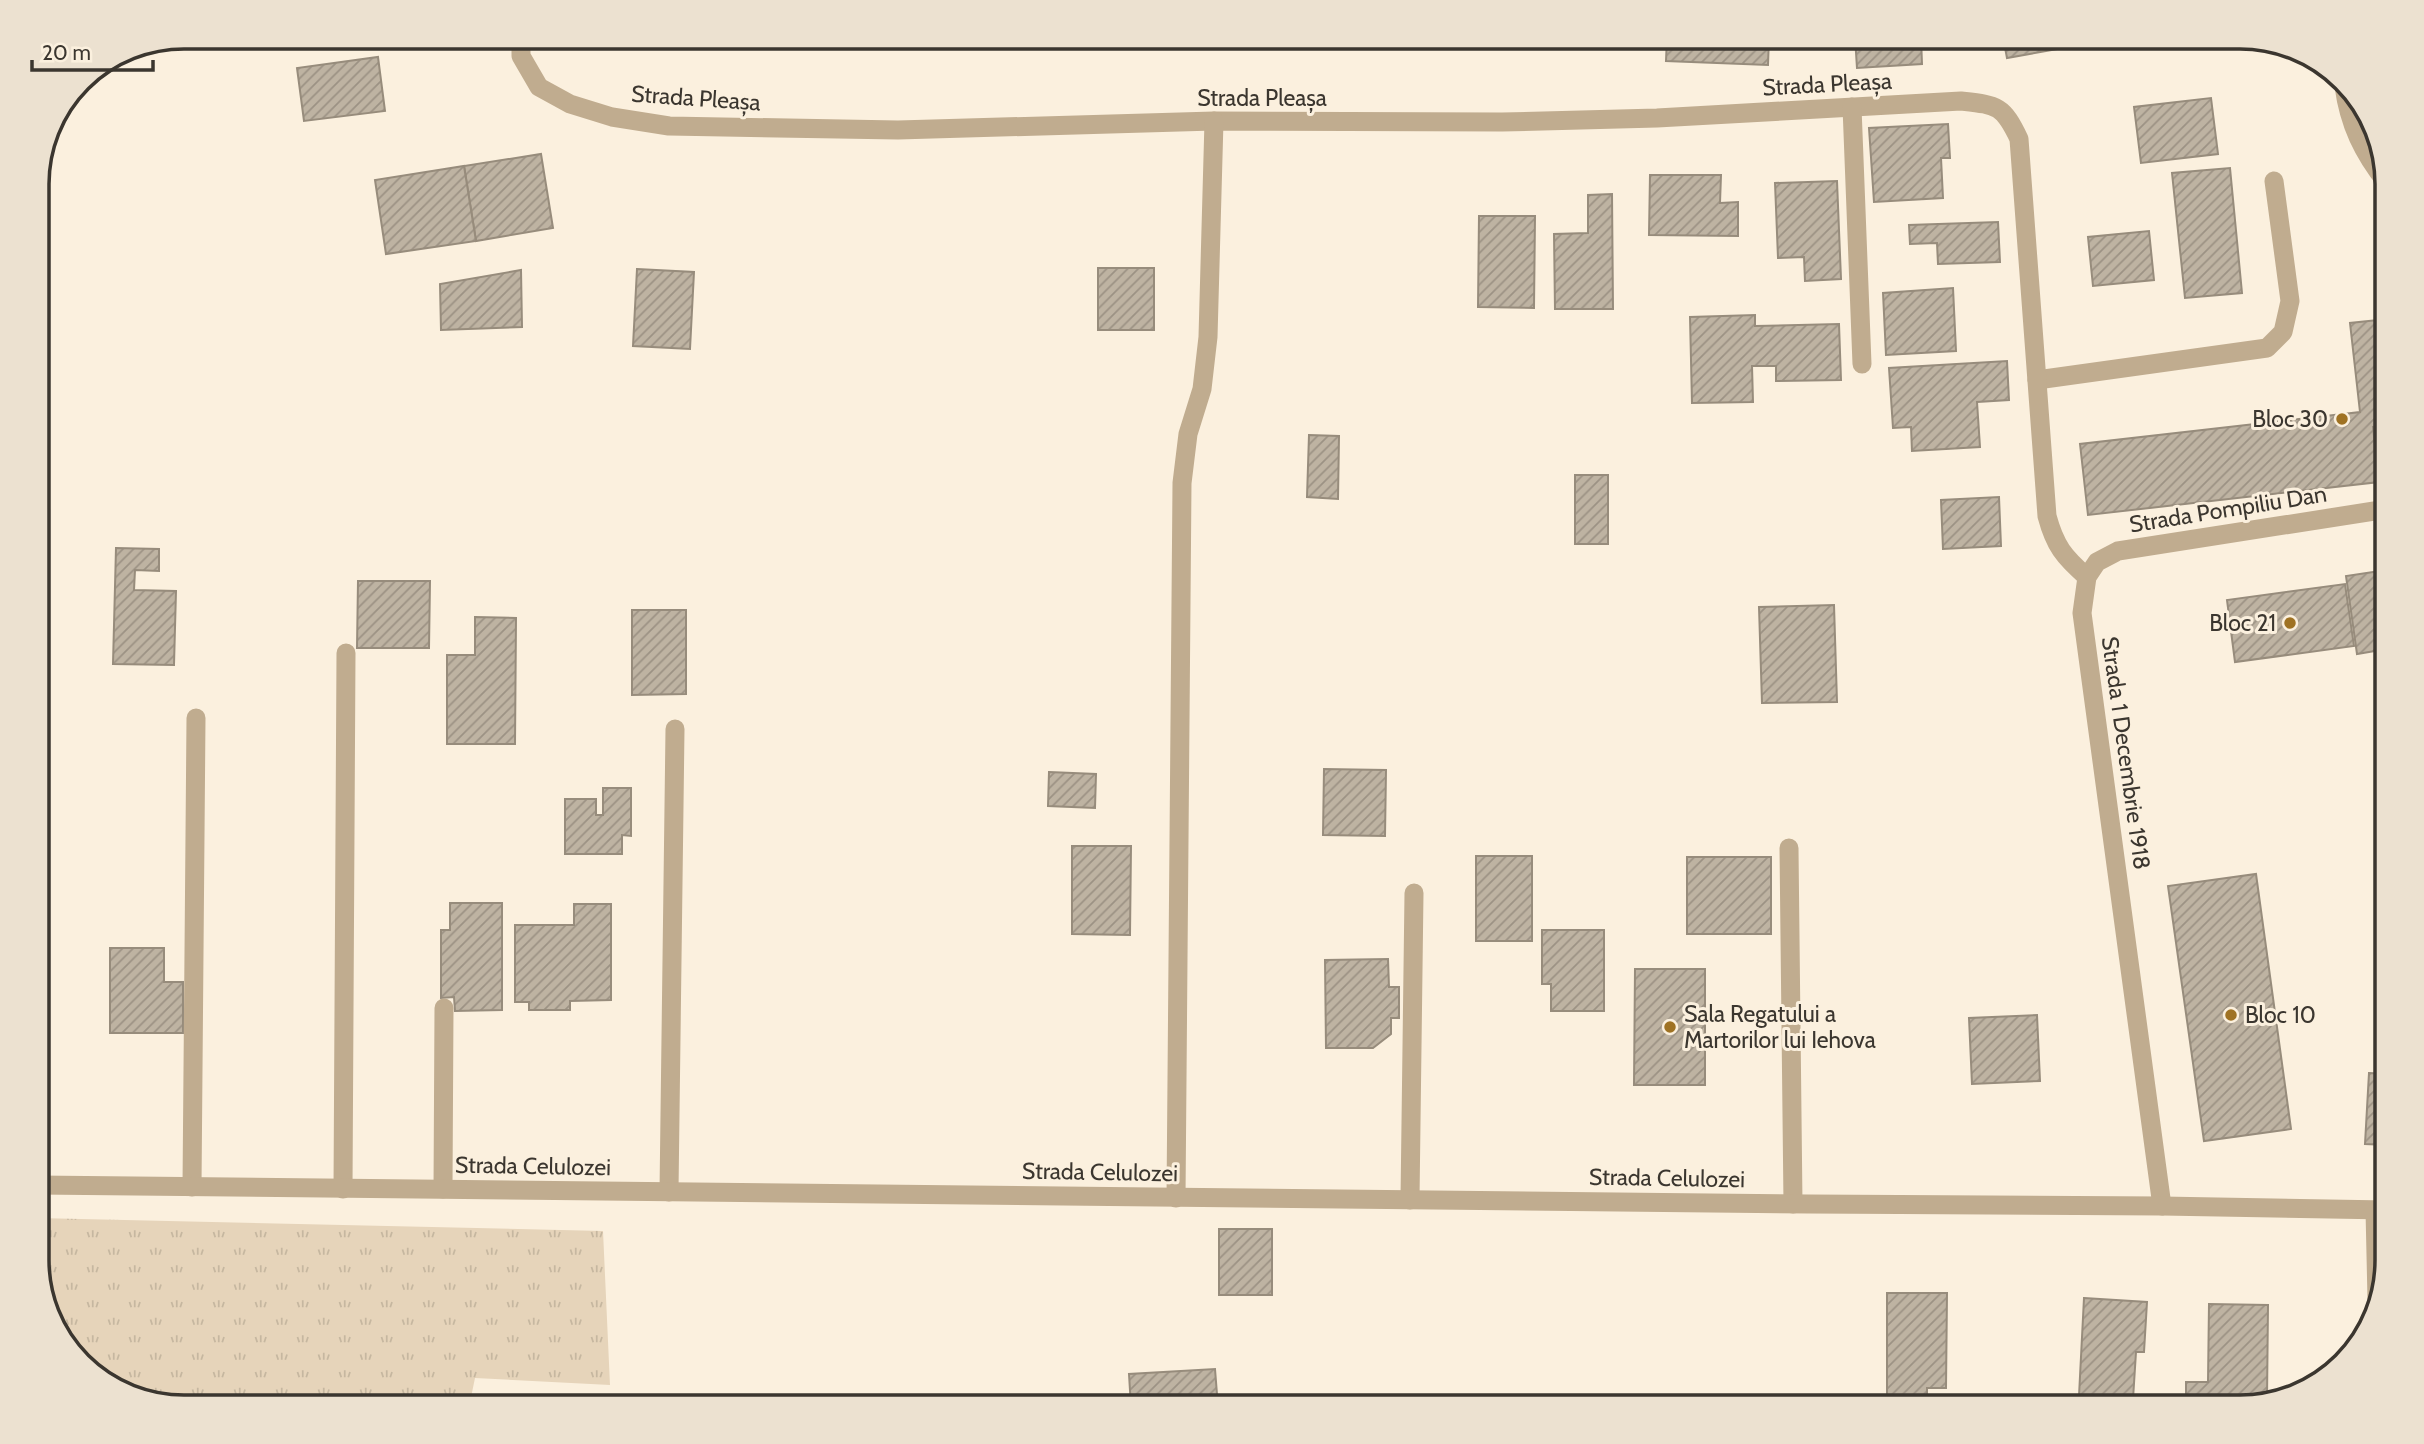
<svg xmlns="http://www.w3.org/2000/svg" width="2424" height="1444" viewBox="0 0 2424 1444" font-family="Cabin,sans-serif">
	<defs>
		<pattern id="grass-tufts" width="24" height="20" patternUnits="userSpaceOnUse" patternTransform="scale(1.75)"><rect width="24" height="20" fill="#e6d4ba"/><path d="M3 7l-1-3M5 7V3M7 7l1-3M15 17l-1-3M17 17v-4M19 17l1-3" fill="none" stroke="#c6b7a0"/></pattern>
		<pattern id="building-hatch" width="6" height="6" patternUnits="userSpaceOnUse" patternTransform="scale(1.75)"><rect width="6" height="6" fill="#beb3a2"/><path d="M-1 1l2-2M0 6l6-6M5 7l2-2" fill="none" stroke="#9c9284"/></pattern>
	</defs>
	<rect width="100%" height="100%" fill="#fbf0de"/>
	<!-- grass -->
	<polygon fill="url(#grass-tufts)" points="37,1218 603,1231 610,1385 475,1378 469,1407 184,1407 110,1387 57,1334 37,1270"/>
	<!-- building -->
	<g fill="url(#building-hatch)" stroke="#978c7c" stroke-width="2">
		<polygon points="1667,37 1769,37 1768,65 1666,61"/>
		<polygon points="1855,37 1921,37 1922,64 1857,68"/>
		<polygon points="2003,37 2120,37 2120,38 2007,58"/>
		<polygon points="378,57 385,111 304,121 297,68"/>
		<polygon points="2211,98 2218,154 2141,163 2134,107"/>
		<polygon points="1948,124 1950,158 1941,158 1943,198 1874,202 1869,128"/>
		<polygon points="541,154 553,228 476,241 464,166"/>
		<polygon points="464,166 476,241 386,254 375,180"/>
		<polygon points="2230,168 2242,293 2185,298 2172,173"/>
		<polygon points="1650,175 1721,175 1720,203 1738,202 1738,236 1649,235"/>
		<polygon points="1837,181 1841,279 1805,281 1804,257 1778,258 1775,183"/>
		<polygon points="1612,194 1613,309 1555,309 1554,234 1588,233 1588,195"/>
		<polygon points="1479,216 1535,216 1534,308 1478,307"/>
		<polygon points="1998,222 2000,262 1938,264 1937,243 1910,244 1909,225"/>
		<polygon points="2149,231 2154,280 2093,286 2088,237"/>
		<rect x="1098" y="268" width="56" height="62"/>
		<polygon points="637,269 694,272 690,349 633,346"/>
		<polygon points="521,270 522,327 441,330 440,284"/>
		<polygon points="1953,288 1956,351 1886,355 1883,293"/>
		<polygon points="1755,315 1755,326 1839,324 1841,380 1776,381 1776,366 1752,366 1753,402 1692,403 1690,317"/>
		<polygon points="2387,319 2387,426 2373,427 2379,482 2088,515 2080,444 2360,412 2350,323"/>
		<polygon points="2007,361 2009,400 1977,402 1980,447 1912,451 1911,427 1893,428 1889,368"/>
		<polygon points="1309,435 1339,436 1338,499 1307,497"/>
		<rect x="1575" y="475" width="33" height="69"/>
		<polygon points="1999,497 2001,546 1943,549 1941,500"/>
		<polygon points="116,548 159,549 159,571 135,570 134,590 176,591 174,665 113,664"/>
		<polygon points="2387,570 2387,649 2357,654 2346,576"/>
		<polygon points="358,581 430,581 429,648 357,648"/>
		<polygon points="2345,584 2354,646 2235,662 2227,600"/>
		<polygon points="1834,605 1837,702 1762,703 1759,607"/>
		<polygon points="632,610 686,610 686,694 632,695"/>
		<polygon points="475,617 516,618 515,744 447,744 447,655 475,655"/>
		<polygon points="1324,769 1386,770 1385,836 1323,835"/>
		<polygon points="1049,772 1096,774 1095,808 1048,806"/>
		<polygon points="603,788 631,788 631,836 622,835 622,854 565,854 565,799 596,799 596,815 603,815"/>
		<polygon points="1072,846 1131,846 1130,935 1072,934"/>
		<rect x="1476" y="856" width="56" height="85"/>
		<rect x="1687" y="857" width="84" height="77"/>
		<polygon points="2256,874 2291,1129 2204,1141 2168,886"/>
		<polygon points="450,903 502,903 502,1010 455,1011 454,997 441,998 441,930 450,930"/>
		<polygon points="574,904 611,904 611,1000 570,1001 570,1010 529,1010 529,1002 515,1002 515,925 574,925"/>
		<polygon points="1542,930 1604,930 1604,1011 1551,1011 1551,984 1542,984"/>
		<polygon points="110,948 164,948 164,982 183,982 183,1033 110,1033"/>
		<polygon points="1388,959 1389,987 1399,987 1399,1018 1391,1018 1391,1034 1373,1048 1326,1048 1325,960"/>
		<polygon points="1635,969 1705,969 1705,1085 1634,1085"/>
		<polygon points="2037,1015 2040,1081 1972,1084 1969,1018"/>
		<polygon points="2369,1073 2387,1074 2387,1145 2365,1144"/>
		<rect x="1219" y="1229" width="53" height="66"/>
		<polygon points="1887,1293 1947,1293 1946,1388 1927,1388 1927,1407 1887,1407"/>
		<polygon points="2084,1298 2147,1302 2144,1352 2136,1352 2133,1399 2079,1396"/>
		<polygon points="2209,1304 2268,1305 2267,1400 2251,1404 2231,1404 2231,1407 2186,1407 2186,1382 2208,1382"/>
		<polygon points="1215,1369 1218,1407 1131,1407 1129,1374"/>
	</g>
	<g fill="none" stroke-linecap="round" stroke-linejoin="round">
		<!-- service -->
		<g stroke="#c0ac8f" stroke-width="19">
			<path d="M2344 86C2349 124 2363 153 2387 183"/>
			<polyline points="2037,380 2267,348 2283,332 2290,301 2274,181"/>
			<polyline points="2375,1210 2377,1300"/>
		</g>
		<!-- minor -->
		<g stroke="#c0ac8f" stroke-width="19">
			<path d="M521 37V56L539 87 570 104 612 117 669 126 898 130 1214 121 1502 122 1657 118 1961 101C1997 105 2003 105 2019 139L2047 516C2055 546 2064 557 2087 577"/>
			<polyline points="1852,107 1862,364"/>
			<polyline points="1789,848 1793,1204"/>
			<polyline points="192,1187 196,718"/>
			<polyline points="343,1189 346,653"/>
			<polyline points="443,1189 444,1008"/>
			<polyline points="669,1192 675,729"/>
			<polyline points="1176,1198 1182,483 1188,434 1202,389 1208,337 1214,121"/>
			<polyline points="1410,1200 1414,893"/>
			<polyline points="2162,1206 2082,613 2087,577 2097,562 2118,551 2387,509"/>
		</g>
		<!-- tertiary -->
		<polyline stroke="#c0ac8f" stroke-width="19" points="37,1185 1809,1204 2162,1206 2387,1210"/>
	</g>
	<!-- markers -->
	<g fill="#9f7223" stroke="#fbf0de" stroke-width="2.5">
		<circle cx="2342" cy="419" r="7"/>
		<circle cx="2290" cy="623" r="7"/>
		<circle cx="2231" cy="1015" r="7"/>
		<circle cx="1670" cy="1027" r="7"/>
	</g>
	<g text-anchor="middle" stroke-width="6" stroke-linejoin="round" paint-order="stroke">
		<!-- street labels -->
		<g font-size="23" fill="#3b362f" stroke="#fbf0de">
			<text transform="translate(1827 84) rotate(-3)" y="8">Strada Pleașa</text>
			<text transform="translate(696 98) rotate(4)" y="8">Strada Pleașa</text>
			<text x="1262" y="106">Strada Pleașa</text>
			<text transform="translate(2228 509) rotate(-9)" y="8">Strada Pompiliu Dan</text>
			<text transform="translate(2126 753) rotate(82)" y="8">Strada 1 Decembrie 1918</text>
			<text transform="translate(533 1166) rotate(1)" y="8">Strada Celulozei</text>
			<text transform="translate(1100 1172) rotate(1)" y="8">Strada Celulozei</text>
			<text transform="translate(1667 1178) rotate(1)" y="8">Strada Celulozei</text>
		</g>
		<!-- poi labels -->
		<g font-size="23" fill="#3b362f" stroke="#fbf0de" text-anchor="end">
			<text x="2328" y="427">Bloc 30</text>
			<text x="2276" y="631">Bloc 21</text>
			<text x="1684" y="1022" text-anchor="start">Sala Regatului a<tspan x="1684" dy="26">Martorilor lui Iehova</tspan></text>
			<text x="2245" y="1023" text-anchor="start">Bloc 10</text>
		</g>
	</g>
	<!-- crop -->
	<path d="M0 0H2424V1444H0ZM184 49H2240A135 135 0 0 1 2375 184V1260A135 135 0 0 1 2240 1395H184A135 135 0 0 1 49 1260V184A135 135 0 0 1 184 49Z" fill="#ece1d0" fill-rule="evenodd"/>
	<path fill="none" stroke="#3b362f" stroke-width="3.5" d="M184 49H2240A135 135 0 0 1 2375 184V1260A135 135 0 0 1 2240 1395H184A135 135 0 0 1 49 1260V184A135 135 0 0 1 184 49Z"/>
	<!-- scale -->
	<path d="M32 60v10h121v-10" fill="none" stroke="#3b362f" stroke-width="3.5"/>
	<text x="42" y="60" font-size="21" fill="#3b362f" stroke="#fbf0de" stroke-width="5" paint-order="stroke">20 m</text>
</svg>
